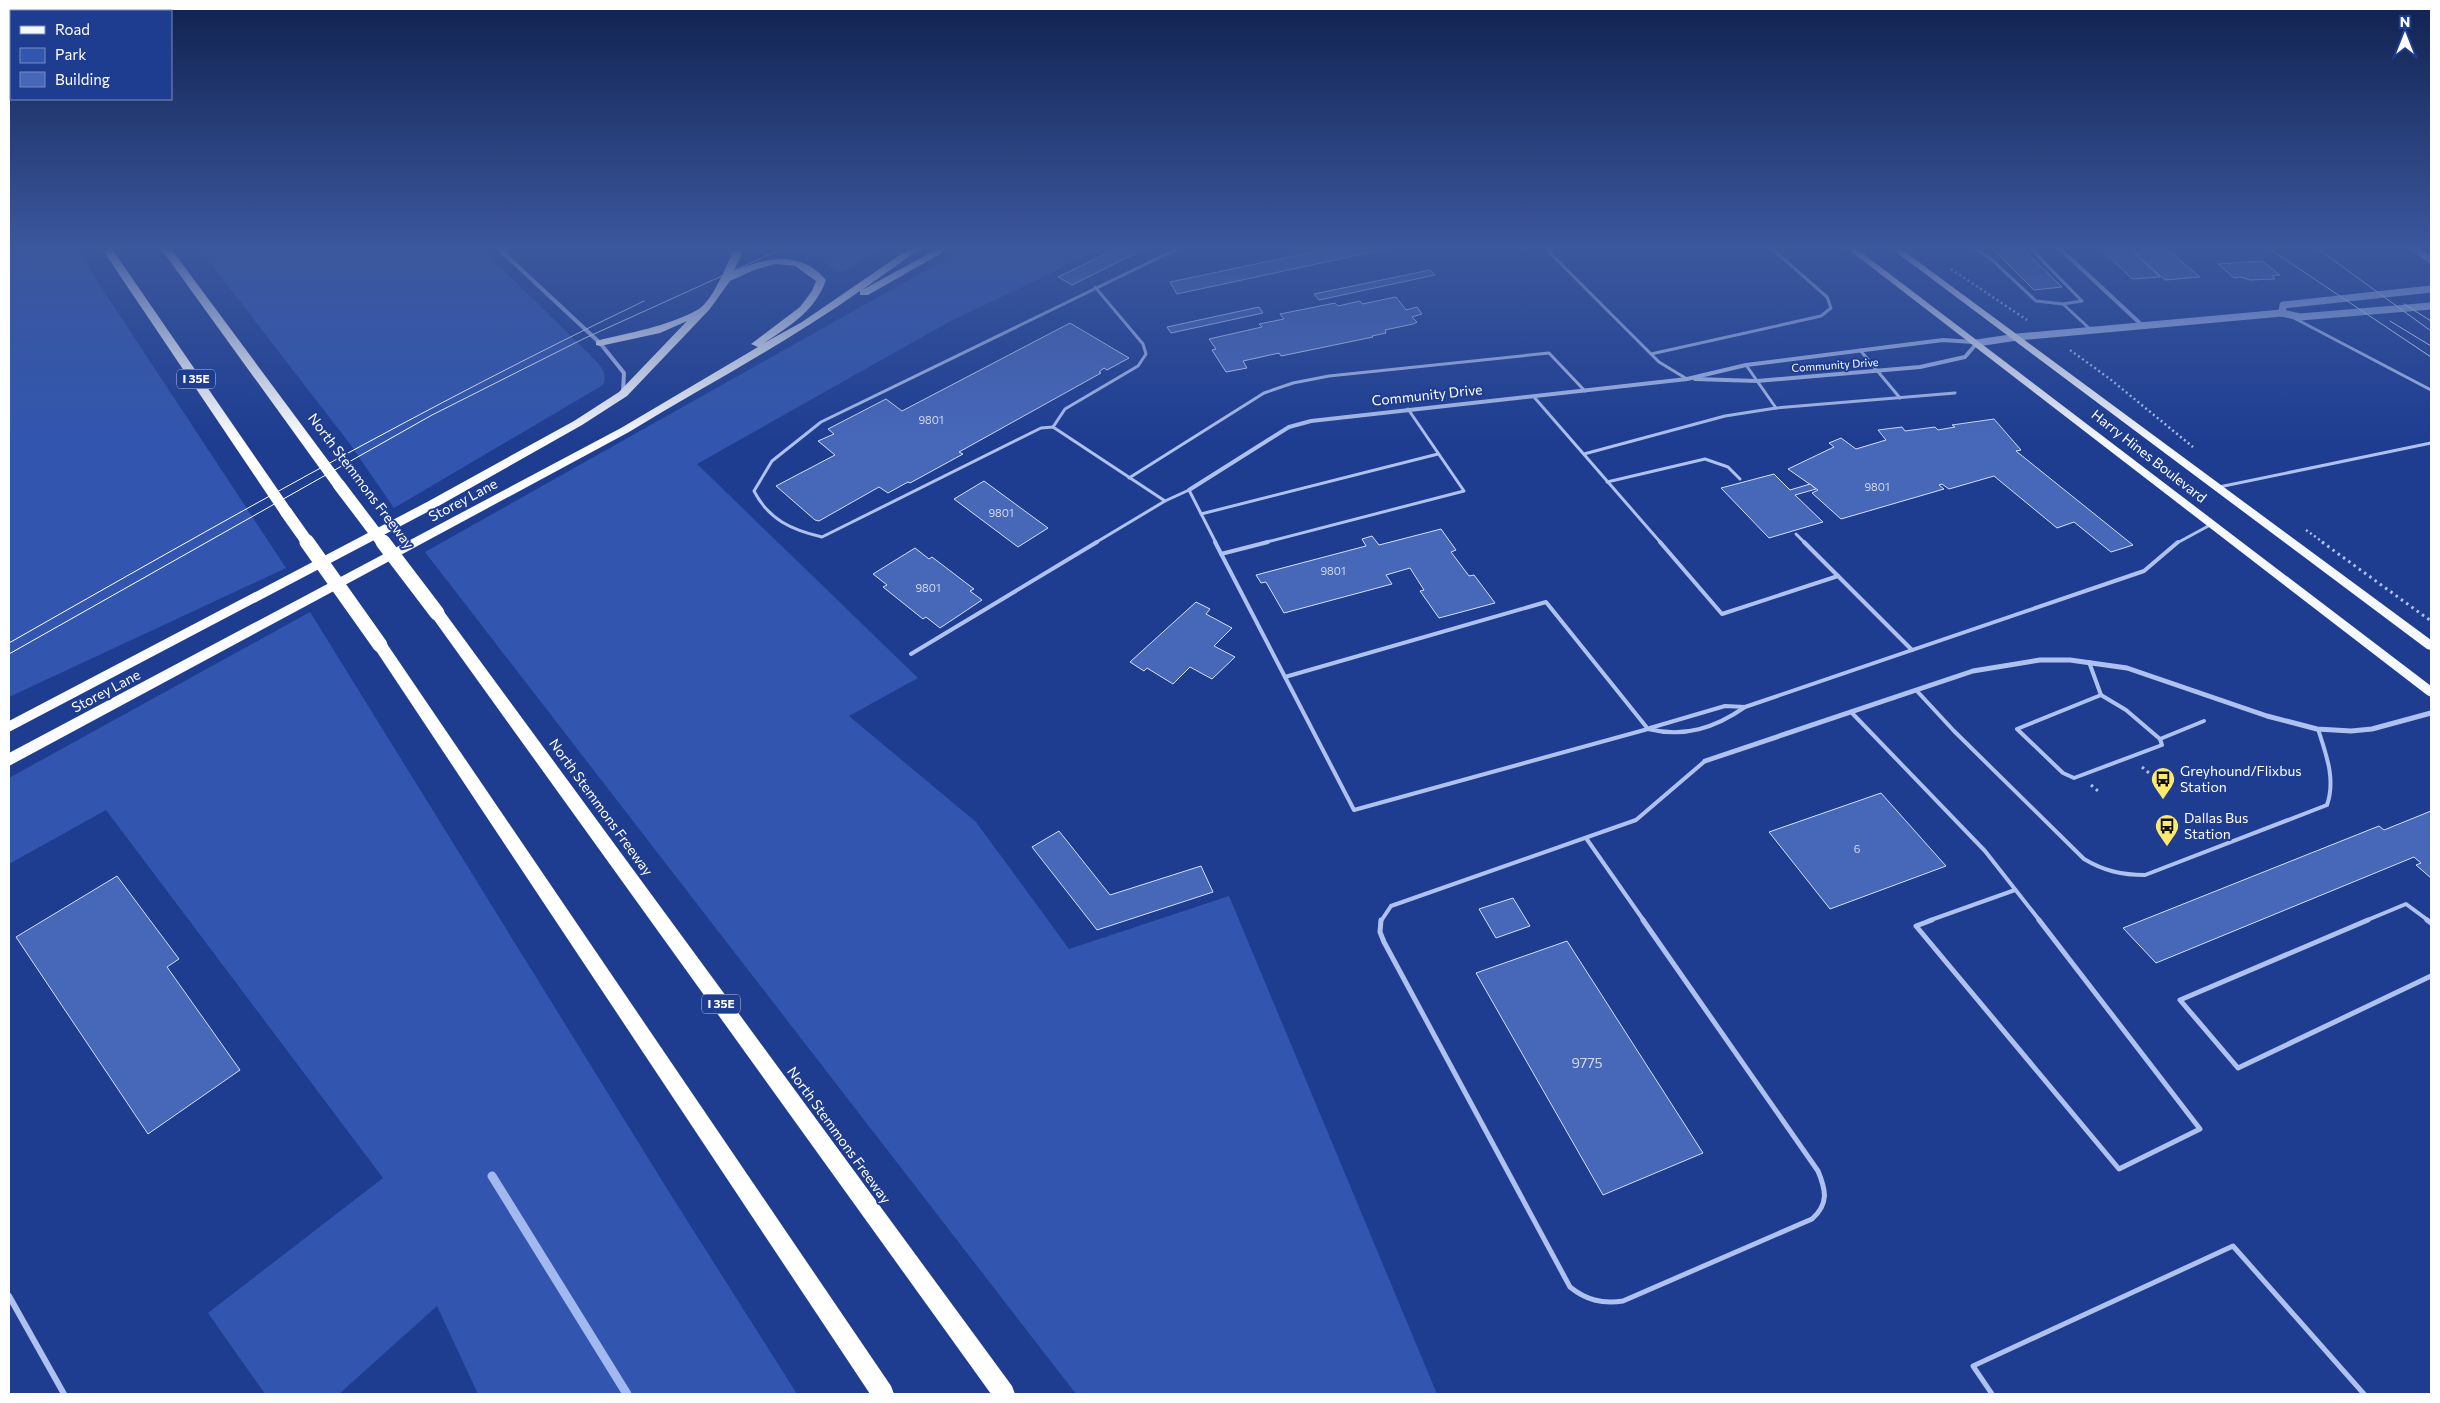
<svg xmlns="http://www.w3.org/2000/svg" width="2440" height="1403" viewBox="0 0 2440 1403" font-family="Commissioner,sans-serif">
	<rect width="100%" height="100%" fill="#1e3d91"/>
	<!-- green -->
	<g fill="#3256af">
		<polygon points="9,246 74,246 286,568 9,697"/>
		<path d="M197 246H479L589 354C598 364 609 371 603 385L394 508 350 444Z"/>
		<path d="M752 246H885L845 271 835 272C814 246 780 249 749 253Z"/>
		<polygon points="969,246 1108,246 947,323 697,464 918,678 849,716 976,822 1069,949 1229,896 1437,1394 1076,1394 425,552"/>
		<polygon points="310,612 669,1192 797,1394 478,1394 437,1306 339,1394 265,1394 208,1313 383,1178 106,810 9,864 9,778"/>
	</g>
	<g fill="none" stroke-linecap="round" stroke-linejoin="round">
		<!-- stream -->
		<polyline stroke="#a2b9ef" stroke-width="9" points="492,1176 627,1394"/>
	</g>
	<!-- building -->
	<g fill="#4767b9" stroke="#d5dffa">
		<polygon points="1122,246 1150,246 1072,285 1058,277"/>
		<polygon points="1342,246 1383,246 1386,249 1177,294 1170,282"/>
		<polygon points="2020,246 2062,287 2034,290 1991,247"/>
		<polygon points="2098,246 2126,246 2160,277 2132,279"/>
		<polygon points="2127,246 2163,246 2200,277 2165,280"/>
		<polygon points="2262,261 2280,275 2272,276 2275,279 2250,280 2241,277 2234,278 2218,264"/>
		<polygon points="1430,270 1435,275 1319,300 1314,294"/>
		<polygon points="1396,297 1406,310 1417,307 1422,314 1412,317 1417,322 1413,324 1385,330 1386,333 1372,336 1373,337 1281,356 1279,353 1243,361 1247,368 1226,372 1212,350 1216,349 1209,339 1262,327 1259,324 1284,319 1280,314 1335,303 1338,306 1360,301 1362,304"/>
		<polygon points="1259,307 1263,313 1171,333 1167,327"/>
		<polygon points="1070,323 1129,358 1107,370 1104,368 1099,372 1101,373 959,452 963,454 910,483 908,482 888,493 879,487 819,521 815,520 776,486 835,455 818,441 834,434 828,429 886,399 902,411"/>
		<polygon points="1994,419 2021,450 2016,451 2133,545 2111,552 2074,522 2057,528 1994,476 1949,489 1942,484 1939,485 1944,489 1841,519 1812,493 1818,490 1788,469 1834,447 1829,443 1841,438 1856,449 1886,440 1878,430 1902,427 1905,431 1935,427 1938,430 1955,427 1952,425"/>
		<polygon points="1774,474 1790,490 1810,484 1816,489 1795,495 1823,522 1769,538 1721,488"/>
		<polygon points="984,481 1048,528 1018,547 954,499"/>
		<polygon points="1441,529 1456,550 1451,552 1469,576 1474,575 1495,603 1439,618 1420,591 1424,590 1410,568 1386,575 1392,584 1284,613 1266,582 1261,583 1256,575 1366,546 1362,539 1372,536 1379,545"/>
		<polygon points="915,548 929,559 932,557 974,589 970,591 982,600 940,628 926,617 923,619 883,587 887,585 873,574"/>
		<polygon points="1196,602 1210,609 1206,614 1232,628 1214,646 1235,657 1212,679 1190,667 1173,684 1147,668 1144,671 1130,662"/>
		<polygon points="1881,793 1946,866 1830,909 1769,832"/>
		<polygon points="2431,811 2431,878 2416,865 2421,863 2414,857 2156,963 2123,928 2379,826 2384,830"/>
		<polygon points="1059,831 1110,895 1201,866 1213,892 1097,930 1032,847"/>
		<polygon points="117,876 179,959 167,967 240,1070 148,1134 16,937"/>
		<polygon points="1513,898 1530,926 1496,938 1479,909"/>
		<polygon points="1567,941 1703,1153 1603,1195 1476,973"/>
	</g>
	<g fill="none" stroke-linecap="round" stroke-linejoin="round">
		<!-- path-far1 -->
		<g stroke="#afc1ee" stroke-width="2.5" stroke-dasharray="2 3" stroke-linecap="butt">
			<polyline points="1951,269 2027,320"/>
			<polyline points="2070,350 2110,379 2193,447"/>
			<polyline points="2306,530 2324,543"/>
		</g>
		<!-- path -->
		<g stroke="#afc1ee" stroke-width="3" stroke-dasharray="2.5 4" stroke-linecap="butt">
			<polyline points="2322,542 2431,621"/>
			<polyline points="2142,767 2149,773"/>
			<polyline points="2091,785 2098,791"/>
		</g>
		<!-- service-far2 -->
		<g stroke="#afc1ee" stroke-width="3">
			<polyline points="1549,246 1550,253 1659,362 1687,379"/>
			<polyline points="1969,246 1990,258 2036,301 2063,304 2082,301 2028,246"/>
			<polyline points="2063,304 2091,330"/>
			<polyline points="2294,318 2431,390"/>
			<polyline points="1860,350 1900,398"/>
			<polyline points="1651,354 1821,316 1831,308 1827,297 1769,246"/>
			<polyline points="1534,397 1661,543"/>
			<polyline points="1776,408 1955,393"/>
			<polyline points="1053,427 1065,409 1138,366 1146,354 1143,344 1095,287"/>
			<polyline points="1584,454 1725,416 1776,408 1746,365"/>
			<polyline points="1129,478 1264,393 1293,383 1329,376 1549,353 1585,391"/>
			<polyline points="1607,482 1705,459 1728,467 1740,479"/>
			<polyline points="2219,487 2431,443"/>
			<path d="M1165 501 1053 427 1041 428 822 537C792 530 769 520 754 491L772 461 821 422 1183 246"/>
			<polyline points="1201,514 1438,454"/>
			<polyline points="1796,534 1805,543"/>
			<polyline points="1095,543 1165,501 1189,490 1216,543"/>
			<polyline points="1263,543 1464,491 1408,409"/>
			<polyline points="2177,543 2212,524"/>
		</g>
		<!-- service-far1 -->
		<g stroke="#afc1ee" stroke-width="4">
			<polyline points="1215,542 1285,677"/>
			<polyline points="1660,542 1722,614 1838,576"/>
			<polyline points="1804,542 1912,650"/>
			<polyline points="1221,554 1268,542"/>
			<polygon points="1546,602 1648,729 1354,810 1285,677"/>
			<polyline points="911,654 1097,542"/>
			<polyline points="2089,662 2101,695"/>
			<path d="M1916 690 1954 731 2084 859C2104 871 2122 875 2145 875L2327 805C2336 779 2326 754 2318 729"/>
			<polygon points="2101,695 2126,710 2160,739 2162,745 2074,778 2063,773 2017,729"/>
			<polyline points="1852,713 1985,851 2040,921"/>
			<polyline points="1650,728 1725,706 1745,707"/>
			<path d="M1648 729C1684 738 1715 728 1745 707L2144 571 2178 542"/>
			<polyline points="2160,739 2204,721"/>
			<polyline points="1586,838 1644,921"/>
			<polyline points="1381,921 1391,906 1636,820 1705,761"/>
			<polyline points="1928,921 2015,890"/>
			<polyline points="2365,921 2406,904 2429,921"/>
		</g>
		<!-- service -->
		<g stroke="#afc1ee" stroke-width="5">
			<path d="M1381 920 1380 932 1384 942 1570 1287C1586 1300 1602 1304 1623 1301L1812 1219C1829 1204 1826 1190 1818 1171L1643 920"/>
			<polyline points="1932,920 1916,926 2119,1169 2200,1129 2039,920"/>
			<polyline points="2368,920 2180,1000 2238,1068 2431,976"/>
			<polyline points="2427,920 2431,923"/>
			<polyline points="1992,1394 1973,1366 2233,1246 2364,1394"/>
		</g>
		<!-- minor-far2 -->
		<g stroke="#afc1ee" stroke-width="4">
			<polyline points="496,246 600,343 624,373 623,393"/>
			<polyline points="2057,246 2143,326"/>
			<polyline points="1695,379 1757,381 1920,367 1965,357 1977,343"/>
			<polyline points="1189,490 1289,427 1311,421 1687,379 1746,365 1943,340 1973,342"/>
		</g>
		<!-- minor-far1 -->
		<polyline stroke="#afc1ee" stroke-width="5" points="1705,761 1973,671 2040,660 2070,660 2127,668 2267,716 2317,729 2351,731 2372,729 2431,713"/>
		<!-- minor -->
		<polyline stroke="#afc1ee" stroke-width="6" points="9,1296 64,1394"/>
		<!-- tertiary -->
		<g stroke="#afc1ee" stroke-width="7">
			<polyline points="2411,246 2431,260"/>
			<polyline points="2282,313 2283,305 2431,289"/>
			<polyline points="1977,343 2017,337 2282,313 2300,317 2431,306"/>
		</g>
		<!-- primary -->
		<g fill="#f6f8ff" fill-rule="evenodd">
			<polygon points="1844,246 1853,246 2431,686 2431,697 2427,695"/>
			<polygon points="1888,246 1897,246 2431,640 2431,650 2427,649"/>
		</g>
		<!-- trunk -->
		<path fill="#fafcff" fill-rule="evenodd" d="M735 246H745L734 271C766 257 801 250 826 280 815 311 790 326 764 343L802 322 913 246H924L862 290 943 246H954L868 295H860V291C786 343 706 385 629 432L9 766V753L621 428 758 347 751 344 800 307 812 291 816 281 795 266 775 264 754 270 730 281 709 310 627 396 582 425 435 508 9 732V721L427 502 574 421 619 392 687 321 660 333 600 346 596 345V341C631 332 667 327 699 309 713 300 729 261 735 246Z"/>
		<!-- motorway -->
		<g fill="#fff" fill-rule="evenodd">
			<polygon points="100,246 110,246 291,509 293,512 291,515 281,515"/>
			<polygon points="159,246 169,246 344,482 345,485 344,488 334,488"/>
			<polygon points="437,608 442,609 1012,1386 1015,1394 991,1394 432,617 430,613"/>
			<polygon points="380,640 385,641 891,1386 894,1394 870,1394 375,649 373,645 375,641"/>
		</g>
		<!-- tram -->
		<g stroke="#fff" stroke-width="1">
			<polyline points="2265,246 2431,357"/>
			<polyline points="2314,246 2431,331"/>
			<polyline points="2404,304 2431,321"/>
			<polyline points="2390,321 2431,346"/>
			<path d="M9 643C218 524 427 405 644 301"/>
			<polyline points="9,654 432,415 583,339 788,246"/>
		</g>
		<!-- motorway-bridge-far1 -->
		<g stroke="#fff" stroke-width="12">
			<polyline points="339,485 383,543"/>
			<polyline points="286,512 308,543"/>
		</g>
		<!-- motorway-bridge -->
		<g stroke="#fff" stroke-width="15">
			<polyline points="307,542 380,645"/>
			<polyline points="383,542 437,613"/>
		</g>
	</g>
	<!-- sky -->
	<linearGradient id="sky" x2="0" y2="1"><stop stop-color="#102250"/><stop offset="0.56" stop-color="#3b579d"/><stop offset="1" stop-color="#3b579d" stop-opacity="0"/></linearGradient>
	<rect width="2440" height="442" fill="url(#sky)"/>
	<!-- icons -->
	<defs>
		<g id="bus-pin" transform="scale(1.25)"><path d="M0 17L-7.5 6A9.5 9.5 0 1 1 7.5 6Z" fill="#fcea6e" stroke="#1e3d91"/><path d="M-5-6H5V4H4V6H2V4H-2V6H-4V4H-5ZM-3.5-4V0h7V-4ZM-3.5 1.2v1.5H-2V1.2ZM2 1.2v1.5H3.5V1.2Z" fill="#111"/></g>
	</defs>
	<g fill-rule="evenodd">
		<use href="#bus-pin" x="2163" y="779"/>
		<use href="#bus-pin" x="2167" y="826"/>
	</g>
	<g text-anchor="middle" stroke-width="4" stroke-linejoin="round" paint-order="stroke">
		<!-- far-street labels -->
		<g font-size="11" fill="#fff" stroke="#1e3d91">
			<text transform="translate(1835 365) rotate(-4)" y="4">Community Drive</text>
		</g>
		<!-- number labels -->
		<g font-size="11" fill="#d1d9ee">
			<text x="931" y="424">9801</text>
			<text x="1877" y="491">9801</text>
			<text x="1001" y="517">9801</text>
			<text x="1333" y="575">9801</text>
			<text x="928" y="592">9801</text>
			<text x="1857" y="853">6</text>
		</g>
		<!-- shield labels -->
		<g fill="#1e3d91" stroke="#bcc5de" stroke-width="1">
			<rect x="177" y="369.5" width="38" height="19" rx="4"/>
			<rect x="702" y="994.5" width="38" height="19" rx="4"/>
		</g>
		<g font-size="12" font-weight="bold" fill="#fff">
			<text x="196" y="383">I 35E</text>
			<text x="721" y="1008">I 35E</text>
		</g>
		<!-- street labels -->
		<g font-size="14" fill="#fff" stroke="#1e3d91">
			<text transform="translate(1427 395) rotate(-6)" y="5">Community Drive</text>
			<text transform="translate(2149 456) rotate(38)" y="5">Harry Hines Boulevard</text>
			<text transform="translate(361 481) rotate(53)" y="5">North Stemmons Freeway</text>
			<text transform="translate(463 500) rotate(-28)" y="5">Storey Lane</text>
			<text transform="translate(106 691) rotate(-28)" y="5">Storey Lane</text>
			<text transform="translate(601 807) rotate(54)" y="5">North Stemmons Freeway</text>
			<text transform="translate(839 1135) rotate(54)" y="5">North Stemmons Freeway</text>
		</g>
		<!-- poi labels -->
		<g font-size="14" fill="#fff" stroke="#1e3d91" text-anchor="start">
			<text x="2180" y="776">Greyhound/Flixbus<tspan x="2180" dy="16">Station</tspan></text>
			<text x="2184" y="823">Dallas Bus<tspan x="2184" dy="16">Station</tspan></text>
		</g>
		<!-- near-number labels -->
		<g font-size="14" fill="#d1d9ee">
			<text x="1587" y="1068">9775</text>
		</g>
	</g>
	<!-- border -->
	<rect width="2440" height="1403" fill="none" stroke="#ffffff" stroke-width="20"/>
	<!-- legend -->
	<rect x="10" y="10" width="162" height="90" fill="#1e3d91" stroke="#788bbd"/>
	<rect x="20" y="26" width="25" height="8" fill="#f6f8ff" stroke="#788bbd"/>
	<text x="55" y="35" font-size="15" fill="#ffffff">Road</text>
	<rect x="20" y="48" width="25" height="15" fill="#3256af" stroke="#788bbd"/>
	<text x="55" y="60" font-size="15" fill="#ffffff">Park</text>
	<rect x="20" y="72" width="25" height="15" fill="#4767b9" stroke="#788bbd"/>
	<text x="55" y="85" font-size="15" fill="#ffffff">Building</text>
	<!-- north arrow -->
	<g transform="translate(2405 35)" stroke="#1e3d91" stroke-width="4" paint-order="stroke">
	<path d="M0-4L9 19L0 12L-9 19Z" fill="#ffffff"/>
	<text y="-8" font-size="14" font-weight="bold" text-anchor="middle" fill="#ffffff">N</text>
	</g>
</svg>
